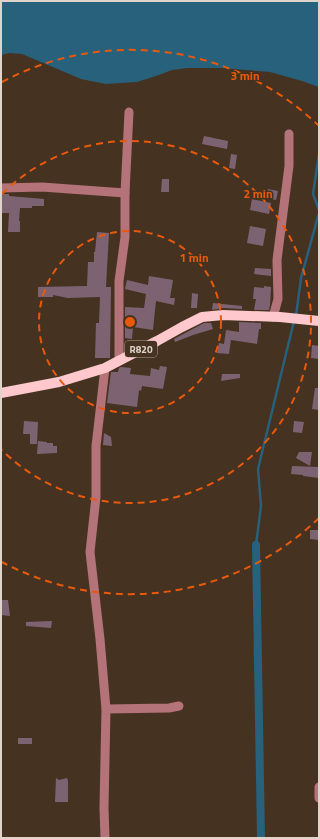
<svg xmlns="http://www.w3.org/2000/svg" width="320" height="839" viewBox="0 0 320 839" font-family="'Titillium Web',sans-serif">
	<rect width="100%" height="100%" fill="#463221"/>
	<!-- water -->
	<polygon fill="#28617b" points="1,1 319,1 319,87 302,81 270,72 221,68 187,68 172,70 159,75 137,82 106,84 81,79 22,54 10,53 1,55"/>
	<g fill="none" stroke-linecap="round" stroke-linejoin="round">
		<!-- stream -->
		<g stroke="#28617b" stroke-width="2.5">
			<polyline points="319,154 313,194 319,210"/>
			<polyline points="296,316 301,278 319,213"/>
			<polyline points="256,545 261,506 258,469 294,321"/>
		</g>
		<!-- canal -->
		<polyline stroke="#28617b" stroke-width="8" points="256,545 261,838"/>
	</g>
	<!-- building -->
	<g fill="#7d6372">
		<polygon points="204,136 228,141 227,149 202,144"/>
		<polygon points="231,154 237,155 235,169 229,168"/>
		<polygon points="162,179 169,179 169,192 161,192"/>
		<polygon points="268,189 278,191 276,200 267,198"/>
		<polygon points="1,194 9,194 9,196 44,199 44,206 32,206 32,208 20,208 19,221 20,221 20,232 8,232 9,213 1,213"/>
		<polygon points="252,199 271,203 269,214 250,210"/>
		<polygon points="250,226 266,229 263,246 247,243"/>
		<polygon points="97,232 109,233 106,287 111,287 110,358 95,358 96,323 99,323 100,297 68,298 53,295 53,297 38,297 38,287 87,286 88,262 94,262 94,252 95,252"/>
		<polygon points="255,268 271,269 271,276 254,274"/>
		<polygon points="149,276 173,280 170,298 175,298 174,305 156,301 153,330 133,327 132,339 125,338 125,307 144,308 146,294 125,289 127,280 148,285"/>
		<polygon points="264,286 271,287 270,305 269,310 254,310 256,299 253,299 254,287 264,288"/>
		<polygon points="192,293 198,294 197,308 191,308"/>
		<polygon points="213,303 242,306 242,309 223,308 212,310"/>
		<polygon points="239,322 261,323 261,329 259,329 257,344 231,340 229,354 217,353 219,343 224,344 226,330 239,332"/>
		<polygon points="204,323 211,323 213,329 193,335 175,342 174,339"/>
		<polygon points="312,345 319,346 319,359 311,358"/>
		<polygon points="160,366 167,367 163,389 142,386 141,391 139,390 137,407 107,403 111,372 118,372 119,368 121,367 131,368 130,374 150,376 151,368 159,370"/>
		<polygon points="222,374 240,374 240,378 221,381"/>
		<polygon points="315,388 319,388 319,410 312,409"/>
		<polygon points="24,421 38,422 37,444 30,444 30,434 23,434"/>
		<polygon points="294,421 304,422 302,433 293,432"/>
		<polygon points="104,433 111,437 112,446 103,445"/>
		<polygon points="38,441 47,442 47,443 53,443 53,446 57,446 57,453 37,454"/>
		<polygon points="299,452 312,452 310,466 296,458"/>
		<polygon points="292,466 319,467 319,478 303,476 303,475 291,474"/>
		<polygon points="310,530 319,530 319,540 310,539"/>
		<polygon points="1,600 8,600 10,616 1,615"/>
		<polygon points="52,621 51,628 26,626 26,622"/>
		<rect x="18" y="738" width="14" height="6"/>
		<polygon points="56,778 59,780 67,778 68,781 68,802 55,802"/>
	</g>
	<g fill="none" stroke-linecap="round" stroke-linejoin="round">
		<!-- minor -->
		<g stroke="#b37379" stroke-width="9">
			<polyline points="1,188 42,187 125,193"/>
			<polyline points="273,317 278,299 277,260 289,166 289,134"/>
			<polyline points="119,361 119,281 125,237 125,193 129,112"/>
			<polyline points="105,368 96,446 96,497 90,552 100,639 106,709 104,808 105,838"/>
			<polyline points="106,709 169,708 179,706"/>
			<polyline points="319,787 319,798"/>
		</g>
		<!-- major -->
		<polyline stroke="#fec8cc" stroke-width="10" points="1,393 59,382 105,368 157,341 182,327 202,317 223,315 280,317 319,321"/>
	</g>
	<!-- distance rings -->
	<g fill="none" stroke="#e8590c" stroke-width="2" stroke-dasharray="7 5">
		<circle cx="130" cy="322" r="91"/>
		<path d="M2 194A181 181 0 1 1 2 450"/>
		<path d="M319 518A272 272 0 0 1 2 562M2 82A272 272 0 0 1 319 126"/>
	</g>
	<g text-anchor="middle" stroke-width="3" stroke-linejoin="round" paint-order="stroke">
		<!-- shield labels -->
		<rect fill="#463221" stroke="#b2a397" stroke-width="1" x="125" y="341" width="32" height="16" rx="3"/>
		<g font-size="10" font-weight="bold" fill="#e0d3c9">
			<text x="141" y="353">R820</text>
		</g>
	</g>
	<circle cx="130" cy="322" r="6" fill="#e8590c" stroke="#463221" stroke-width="2"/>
	<g font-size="12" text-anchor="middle" font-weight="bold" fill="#e8590c" stroke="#463221" stroke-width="3" stroke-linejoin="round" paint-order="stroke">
		<text x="245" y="80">3 min</text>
		<text x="258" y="198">2 min</text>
		<text x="194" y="262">1 min</text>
	</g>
	<!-- border -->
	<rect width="320" height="839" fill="none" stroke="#e0d3c9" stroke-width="4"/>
</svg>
